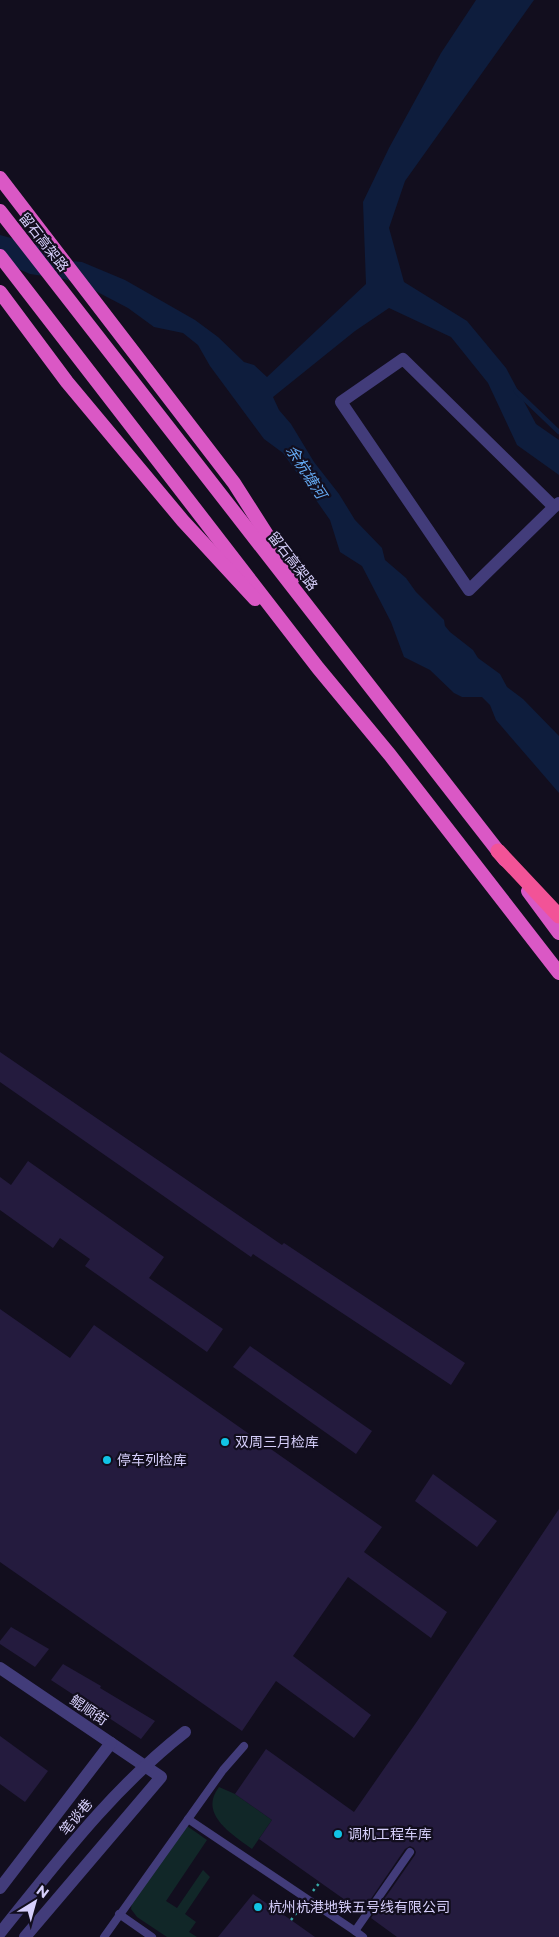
<svg xmlns="http://www.w3.org/2000/svg" width="559" height="1937" viewBox="0 0 559 1937" font-family="Montserrat,'Noto Sans SC',sans-serif">
	<rect width="100%" height="100%" fill="#120e1e"/>
	<!-- green -->
	<g fill="#112728">
		<path d="M219 1787 235 1794 272 1820 252 1849C232 1834 198 1814 219 1787Z"/>
		<polygon points="187,1826 207,1840 166,1901 177,1908 203,1870 210,1877 185,1914 196,1922 189,1932 197,1937 167,1937 137,1917 131,1909 132,1902"/>
	</g>
	<!-- water -->
	<polygon fill="#0e1d3d" points="476,0 534,0 405,181 389,228 404,282 467,321 506,368 536,424 559,440 559,475 517,445 488,383 451,337 389,308 355,331 273,397 279,410 291,424 314,462 339,494 355,520 382,548 385,560 406,578 416,592 444,620 445,626 450,632 473,650 478,658 500,674 507,687 523,699 559,736 559,793 496,720 490,705 482,697 462,697 454,693 430,670 404,657 391,622 362,566 340,552 330,520 283,453 264,439 210,366 198,345 183,333 154,327 128,308 86,286 64,279 30,274 0,261 0,235 48,248 71,261 82,262 125,280 195,320 218,337 244,362 254,365 267,377 366,284 363,202 389,148 441,53"/>
	<g fill="none" stroke-linecap="round" stroke-linejoin="round">
		<!-- stream -->
		<polyline stroke="#0e1d3d" stroke-width="4.5" points="516,391 559,432"/>
	</g>
	<!-- building -->
	<g fill="#241b3e">
		<polygon points="0,1052 282,1245 284,1243 465,1363 451,1385 253,1254 251,1257 0,1082"/>
		<polygon points="28,1161 164,1257 149,1278 223,1329 207,1352 85,1266 90,1259 60,1238 53,1248 0,1210 0,1177 11,1185"/>
		<polygon points="0,1309 70,1358 94,1325 382,1527 364,1552 447,1612 431,1638 348,1577 293,1656 371,1715 354,1738 276,1681 242,1731 0,1562"/>
		<polygon points="250,1346 372,1431 356,1454 233,1367"/>
		<polygon points="433,1474 497,1521 477,1547 415,1501"/>
		<polygon points="559,1509 559,1937 397,1937 371,1918 415,1855 416,1852 414,1848 410,1846 405,1849 362,1912 259,1839 272,1820 235,1794 266,1749 354,1812 418,1720"/>
		<polygon points="11,1627 49,1649 35,1667 0,1644 0,1641"/>
		<polygon points="63,1664 101,1686 100,1688 155,1721 141,1739 51,1680"/>
		<polygon points="0,1736 48,1771 25,1802 0,1784"/>
		<polygon points="253,1894 291,1920 315,1937 218,1937"/>
	</g>
	<g fill="none" stroke-linecap="round" stroke-linejoin="round">
		<!-- path -->
		<g stroke="#36a8a7" stroke-width="2.5" stroke-dasharray="2.5 4" stroke-linecap="butt">
			<polyline points="313,1891 320,1882"/>
			<polyline points="291,1920 301,1907"/>
		</g>
		<!-- service -->
		<g stroke="#423c7a" stroke-width="8">
			<polyline points="188,1819 355,1931 410,1852"/>
			<polyline points="119,1914 152,1937"/>
			<polyline points="355,1931 363,1937"/>
			<polyline points="104,1937 223,1770 244,1746"/>
		</g>
		<!-- minor -->
		<g stroke="#423c7a" stroke-width="12">
			<polyline points="554,507 403,359 341,402 469,590 554,507 559,503"/>
			<polyline points="0,1668 161,1777 25,1937"/>
			<polyline points="0,1888 111,1743"/>
			<path d="M0 1933C58 1861 112 1789 185 1732"/>
		</g>
		<!-- trunk -->
		<g stroke="#da58c5" stroke-width="14">
			<polyline points="0,178 234,483 294,577"/>
			<polyline points="0,211 505,860"/>
			<polyline points="0,256 318,668 390,755 559,973"/>
			<polyline points="0,292 67,382 183,521 255,599"/>
			<polyline points="528,891 559,933"/>
		</g>
		<!-- motorway -->
		<polyline stroke="#f25397" stroke-width="15" points="498,851 559,916"/>
	</g>
	<!-- markers -->
	<g fill="#11c4e5" stroke="#120e1e" stroke-width="2">
		<circle cx="225" cy="1442" r="5"/>
		<circle cx="107" cy="1460" r="5"/>
		<circle cx="338" cy="1834" r="5"/>
		<circle cx="258" cy="1907" r="5"/>
	</g>
	<g text-anchor="middle" stroke-width="4.5" stroke-linejoin="round" paint-order="stroke">
		<!-- street labels -->
		<g font-size="14" fill="#d6cffb" stroke="#120e1e">
			<text transform="translate(44 242) rotate(52)" y="5">留石高架路</text>
			<text transform="translate(293 561) rotate(52)" y="5">留石高架路</text>
			<text transform="translate(89 1710) rotate(34)" y="5">鲲顺街</text>
			<text transform="translate(76 1817) rotate(-50)" y="5">笔谈巷</text>
		</g>
		<!-- poi labels -->
		<g font-size="14" fill="#d6cffb" stroke="#120e1e" text-anchor="start">
			<text x="235" y="1447">双周三月检库</text>
			<text x="117" y="1465">停车列检库</text>
			<text x="348" y="1839">调机工程车库</text>
			<text x="268" y="1912">杭州杭港地铁五号线有限公司</text>
		</g>
		<!-- water labels -->
		<g font-size="15" font-style="italic" fill="#65aaf3" stroke="#120e1e">
			<text transform="translate(306 472) rotate(57)" y="5">余杭塘河</text>
		</g>
	</g>
	<!-- north arrow -->
	<g transform="translate(35 1902) rotate(37)" stroke="#120e1e" stroke-width="4" paint-order="stroke">
	<path d="M0-4L9 19L0 12L-9 19Z" fill="#d6cffb"/>
	<text y="-8" font-size="14" font-weight="bold" text-anchor="middle" fill="#d6cffb">N</text>
	</g>
</svg>
